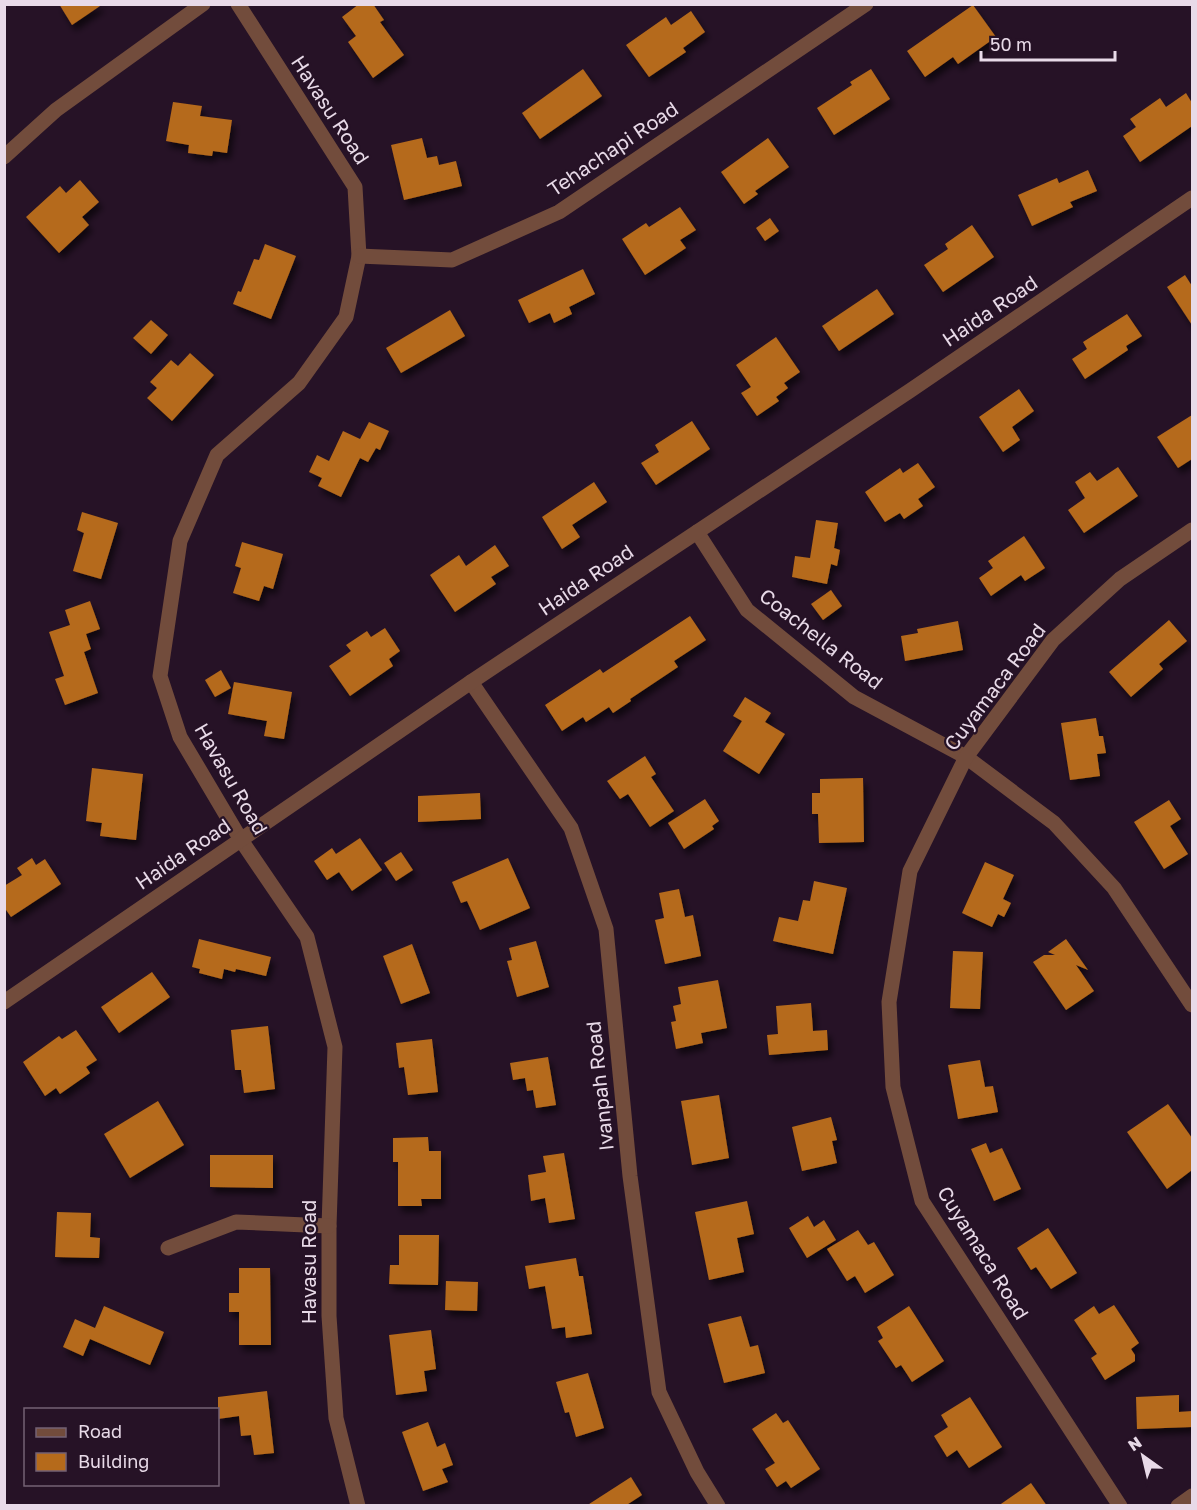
<svg xmlns="http://www.w3.org/2000/svg" width="1197" height="1510" viewBox="0 0 1197 1510" font-family="'Golos Text',sans-serif">
	<defs>
		<filter id="shadow"><feDropShadow dx="3.5" dy="6" stdDeviation="3" flood-color="#0009"/></filter>
	</defs>
	<rect width="100%" height="100%" fill="#261226"/>
	<!-- building -->
	<g fill="#b56a1b" filter="url(#shadow)">
		<polygon points="59,4 103,4 72,25"/>
		<polygon points="359,4 373,4 384,20 380,22 404,55 373,78 348,42 356,36 342,17"/>
		<polygon points="973,5 996,37 958,64 953,57 925,77 907,51"/>
		<polygon points="691,11 705,32 683,48 686,52 649,77 626,45 666,17 671,25"/>
		<polygon points="583,69 602,96 540,139 522,113"/>
		<polygon points="871,69 890,99 834,135 817,108 852,85 850,82"/>
		<polygon points="1186,93 1192,103 1192,126 1140,162 1123,136 1136,127 1130,119 1160,98 1166,107"/>
		<polygon points="173,102 202,106 200,116 232,120 227,153 213,151 212,156 188,153 189,145 166,141"/>
		<polygon points="422,138 427,158 437,156 439,165 456,161 462,186 404,200 391,145"/>
		<polygon points="768,138 789,167 755,191 758,194 744,204 721,172"/>
		<polygon points="1088,170 1097,191 1070,202 1073,207 1032,226 1018,195 1057,178 1059,183"/>
		<polygon points="80,180 99,202 82,217 89,225 59,253 26,217 60,186 66,193"/>
		<polygon points="680,207 696,230 680,240 686,248 645,275 622,239 646,223 649,227"/>
		<polygon points="770,218 779,231 765,241 756,228"/>
		<polygon points="972,225 994,257 943,292 924,265 948,249 945,244"/>
		<polygon points="265,244 296,256 271,319 233,304 238,291 241,292 254,259 259,260"/>
		<polygon points="583,269 595,294 569,307 572,314 554,323 550,313 529,323 518,300"/>
		<polygon points="1185,275 1192,286 1192,325 1167,287"/>
		<polygon points="877,289 894,314 839,351 822,326"/>
		<polygon points="450,310 465,336 401,373 386,348"/>
		<polygon points="1127,314 1142,336 1126,346 1128,350 1085,379 1072,359 1087,349 1083,342"/>
		<polygon points="151,320 168,335 151,354 133,338"/>
		<polygon points="776,337 800,372 784,383 788,388 776,397 779,401 757,416 741,393 751,387 736,365"/>
		<polygon points="190,353 214,375 172,421 147,398 157,388 150,382 171,360 178,366"/>
		<polygon points="1019,389 1034,411 1012,427 1020,440 1003,452 979,417"/>
		<polygon points="1192,415 1192,459 1178,468 1157,437"/>
		<polygon points="692,421 710,449 656,485 641,463 659,452 655,445"/>
		<polygon points="369,422 389,431 380,450 376,448 368,462 360,458 341,497 318,486 322,478 309,472 317,455 329,461 343,431 360,439"/>
		<polygon points="918,463 935,487 918,499 923,506 904,519 900,513 885,522 865,492 900,468 903,473"/>
		<polygon points="1118,467 1138,496 1084,533 1068,510 1085,498 1075,482 1090,472 1097,481"/>
		<polygon points="594,482 607,502 572,525 580,537 562,549 542,517"/>
		<polygon points="82,512 118,523 101,579 73,571 84,533 77,530"/>
		<polygon points="816,520 838,523 834,548 840,550 837,566 831,564 827,584 792,577 795,556 810,558"/>
		<polygon points="1024,536 1045,568 1025,581 1021,575 991,596 979,578 993,568 988,561"/>
		<polygon points="242,542 283,554 273,589 264,586 259,601 233,593 241,568 235,566"/>
		<polygon points="495,545 509,566 491,577 496,584 455,612 430,575 459,555 466,566"/>
		<polygon points="831,590 842,606 823,620 811,604"/>
		<polygon points="90,601 100,629 86,634 91,649 84,652 98,693 65,705 55,679 64,676 49,632 70,625 65,610"/>
		<polygon points="690,616 706,640 674,661 678,667 630,699 631,701 613,713 609,707 586,722 583,717 562,731 545,705 600,669 603,673"/>
		<polygon points="1169,620 1187,641 1159,664 1163,669 1131,697 1109,672"/>
		<polygon points="958,621 963,650 905,661 901,636 918,633 917,629"/>
		<polygon points="385,628 400,651 389,659 393,666 350,696 329,666 351,651 346,645 367,631 371,637"/>
		<polygon points="221,670 231,688 215,697 205,680"/>
		<polygon points="234,682 292,692 284,739 264,736 267,721 228,714"/>
		<polygon points="745,697 771,713 765,722 785,734 759,774 723,751 742,721 733,716"/>
		<polygon points="1096,718 1099,736 1103,736 1106,753 1097,754 1100,776 1070,780 1061,723"/>
		<polygon points="645,756 656,774 651,777 674,811 650,827 628,794 620,799 607,781"/>
		<polygon points="92,768 143,774 136,840 100,836 102,823 86,821"/>
		<polygon points="863,778 864,842 819,843 818,814 812,814 812,793 820,793 820,779"/>
		<polygon points="480,793 481,819 418,822 418,796"/>
		<polygon points="705,799 719,821 712,826 714,829 684,849 668,823"/>
		<polygon points="1169,800 1181,819 1170,826 1188,854 1164,869 1134,822"/>
		<polygon points="360,838 382,870 352,891 339,872 327,880 314,861 332,848 336,854"/>
		<polygon points="401,852 413,870 396,881 384,863"/>
		<polygon points="32,858 36,865 45,859 61,884 11,917 4,907 4,886 22,875 17,868"/>
		<polygon points="508,858 530,908 480,930 467,901 461,903 452,882"/>
		<polygon points="985,862 1014,875 1003,899 1011,903 1004,917 998,914 992,927 962,913"/>
		<polygon points="814,881 847,888 833,954 773,941 779,917 798,921 803,900 810,901"/>
		<polygon points="679,889 685,917 693,915 701,956 665,964 655,920 664,918 659,893"/>
		<polygon points="199,939 271,957 266,976 236,969 235,972 224,969 222,979 199,973 200,969 192,967"/>
		<polygon points="1066,939 1088,970 1076,965 1094,991 1066,1010 1033,962 1044,955 1055,955 1048,952"/>
		<polygon points="536,941 549,987 517,997 507,961 512,960 509,948"/>
		<polygon points="412,944 430,993 401,1004 383,956"/>
		<polygon points="953,951 983,952 980,1009 950,1008"/>
		<polygon points="152,972 170,997 119,1033 101,1007"/>
		<polygon points="718,980 727,1028 701,1033 703,1043 676,1049 671,1022 676,1021 673,1006 681,1004 678,987"/>
		<polygon points="811,1003 813,1031 827,1030 828,1050 769,1055 767,1035 778,1034 776,1006"/>
		<polygon points="268,1026 275,1089 244,1093 241,1070 235,1070 231,1030"/>
		<polygon points="76,1030 97,1060 86,1067 90,1073 60,1094 56,1088 45,1096 23,1062 59,1036 62,1039"/>
		<polygon points="432,1039 438,1092 408,1095 404,1067 399,1068 396,1043"/>
		<polygon points="548,1057 556,1105 536,1108 533,1090 527,1091 525,1078 513,1080 510,1063"/>
		<polygon points="980,1060 985,1087 993,1086 998,1112 958,1119 948,1065"/>
		<polygon points="719,1095 729,1158 692,1165 681,1101"/>
		<polygon points="158,1101 184,1145 130,1178 104,1134"/>
		<polygon points="1168,1104 1192,1138 1192,1170 1167,1189 1127,1132"/>
		<polygon points="831,1117 837,1140 832,1141 837,1163 802,1171 792,1127"/>
		<polygon points="428,1137 429,1151 441,1151 441,1199 421,1199 422,1206 398,1206 398,1162 393,1162 393,1138"/>
		<polygon points="986,1143 990,1153 1002,1148 1021,1189 994,1201 971,1149"/>
		<polygon points="564,1153 575,1219 549,1223 545,1198 531,1201 528,1175 546,1172 543,1156"/>
		<polygon points="210,1155 273,1155 273,1188 210,1187"/>
		<polygon points="747,1201 754,1234 737,1238 744,1272 709,1280 695,1212"/>
		<polygon points="57,1212 91,1213 90,1237 100,1238 99,1258 55,1257"/>
		<polygon points="808,1216 814,1227 824,1220 836,1240 807,1258 789,1228"/>
		<polygon points="1048,1228 1077,1273 1051,1289 1036,1267 1031,1270 1017,1248"/>
		<polygon points="858,1230 868,1245 874,1242 894,1275 865,1293 855,1276 847,1281 827,1249"/>
		<polygon points="399,1235 439,1235 438,1285 389,1284 390,1265 399,1265"/>
		<polygon points="576,1258 579,1276 583,1276 592,1334 566,1338 565,1327 552,1329 545,1286 529,1289 525,1266"/>
		<polygon points="239,1268 270,1268 271,1345 239,1345 239,1312 229,1312 229,1293 239,1293"/>
		<polygon points="446,1281 478,1282 477,1311 445,1310"/>
		<polygon points="1114,1305 1139,1343 1131,1349 1135,1355 1135,1361 1105,1380 1091,1358 1097,1354 1074,1320 1094,1306 1099,1314"/>
		<polygon points="104,1306 164,1332 150,1365 90,1339 83,1356 63,1347 75,1319 95,1328"/>
		<polygon points="909,1306 944,1361 912,1382 901,1365 896,1368 878,1341 883,1338 877,1327"/>
		<polygon points="741,1316 750,1347 758,1345 765,1373 724,1383 708,1324"/>
		<polygon points="431,1330 436,1369 424,1371 427,1391 396,1395 389,1335"/>
		<polygon points="588,1373 604,1428 576,1437 569,1412 565,1413 556,1382"/>
		<polygon points="267,1391 274,1453 254,1455 251,1435 241,1436 239,1416 218,1419 218,1397"/>
		<polygon points="1179,1395 1179,1412 1192,1411 1192,1427 1137,1429 1136,1397"/>
		<polygon points="970,1397 1002,1447 969,1468 957,1450 947,1457 934,1436 948,1427 941,1415"/>
		<polygon points="776,1413 783,1423 788,1420 820,1469 791,1488 786,1481 777,1487 765,1469 775,1463 752,1429"/>
		<polygon points="428,1422 437,1447 445,1443 453,1465 442,1469 448,1482 423,1491 402,1432"/>
		<polygon points="631,1477 642,1495 625,1506 586,1506"/>
		<polygon points="1031,1483 1047,1506 998,1506"/>
	</g>
	<g fill="none" stroke-linecap="round" stroke-linejoin="round">
		<!-- minor -->
		<g stroke="#724c3c" stroke-width="15">
			<polyline points="238,4 355,187 359,256 346,317 299,383 217,455 180,541 160,676 180,737 241,840 307,937 335,1047 329,1226 329,1316 336,1418 358,1506"/>
			<polyline points="4,157 56,110 203,4"/>
			<polyline points="359,256 452,260 559,212 866,4"/>
			<polyline points="697,532 747,610 854,697 966,757 1054,823 1114,888 1192,1005"/>
			<polyline points="471,682 571,828 606,929 630,1176 659,1392 697,1472 718,1506"/>
			<polyline points="4,1002 471,682 911,390 1192,198"/>
			<polyline points="168,1248 236,1222 329,1226"/>
			<polyline points="1120,1506 922,1201 893,1087 889,1002 910,871 966,757 1053,640 1120,579 1192,530"/>
		</g>
		<!-- tertiary -->
		<polyline stroke="#724c3c" stroke-width="15" points="1178,1506 1192,1496"/>
	</g>
	<g text-anchor="middle" stroke-width="4.5" stroke-linejoin="round" paint-order="stroke">
		<!-- street labels -->
		<g font-size="20" fill="#e8dae8" stroke="#261226">
			<text transform="translate(330 110) rotate(57)" y="7">Havasu Road</text>
			<text transform="translate(613 149) rotate(-34)" y="7">Tehachapi Road</text>
			<text transform="translate(990 311) rotate(-34)" y="7">Haida Road</text>
			<text transform="translate(586 580) rotate(-34)" y="7">Haida Road</text>
			<text transform="translate(821 639) rotate(38)" y="7">Coachella Road</text>
			<text transform="translate(995 687) rotate(-53)" y="7">Cuyamaca Road</text>
			<text transform="translate(231 779) rotate(60)" y="7">Havasu Road</text>
			<text transform="translate(183 854) rotate(-34)" y="7">Haida Road</text>
			<text transform="translate(600 1086) rotate(-96)" y="7">Ivanpah Road</text>
			<text transform="translate(983 1253) rotate(58)" y="7">Cuyamaca Road</text>
			<text transform="translate(309 1262) rotate(-90)" y="7">Havasu Road</text>
		</g>
	</g>
	<!-- border -->
	<rect width="1197" height="1510" fill="none" stroke="#e8dae8" stroke-width="12"/>
	<!-- legend -->
	<rect x="24" y="1408" width="195" height="78" fill="#261226" stroke="#746274" stroke-width="1.5"/>
	<rect x="36" y="1428" width="30" height="9" fill="#724c3c" stroke="#746274" stroke-width="1.5"/>
	<text x="78" y="1438" font-size="18" fill="#e8dae8">Road</text>
	<rect x="36" y="1453" width="30" height="18" fill="#b56a1b" stroke="#746274" stroke-width="1.5"/>
	<text x="78" y="1468" font-size="18" fill="#e8dae8">Building</text>
	<!-- north arrow -->
	<g transform="translate(1143 1456) rotate(326)" stroke="#261226" stroke-width="4.5" paint-order="stroke">
	<path d="M0-4.5L10 22L0 15L-10 22Z" fill="#e8dae8"/>
	<text y="-9" font-size="16" font-weight="bold" text-anchor="middle" fill="#e8dae8">N</text>
	</g>
	<!-- scale -->
	<path d="M981 51v9h134v-9" fill="none" stroke="#e8dae8" stroke-width="3"/>
	<text x="990" y="51" font-size="18" fill="#e8dae8" stroke="#261226" stroke-width="4.5" paint-order="stroke">50 m</text>
</svg>
